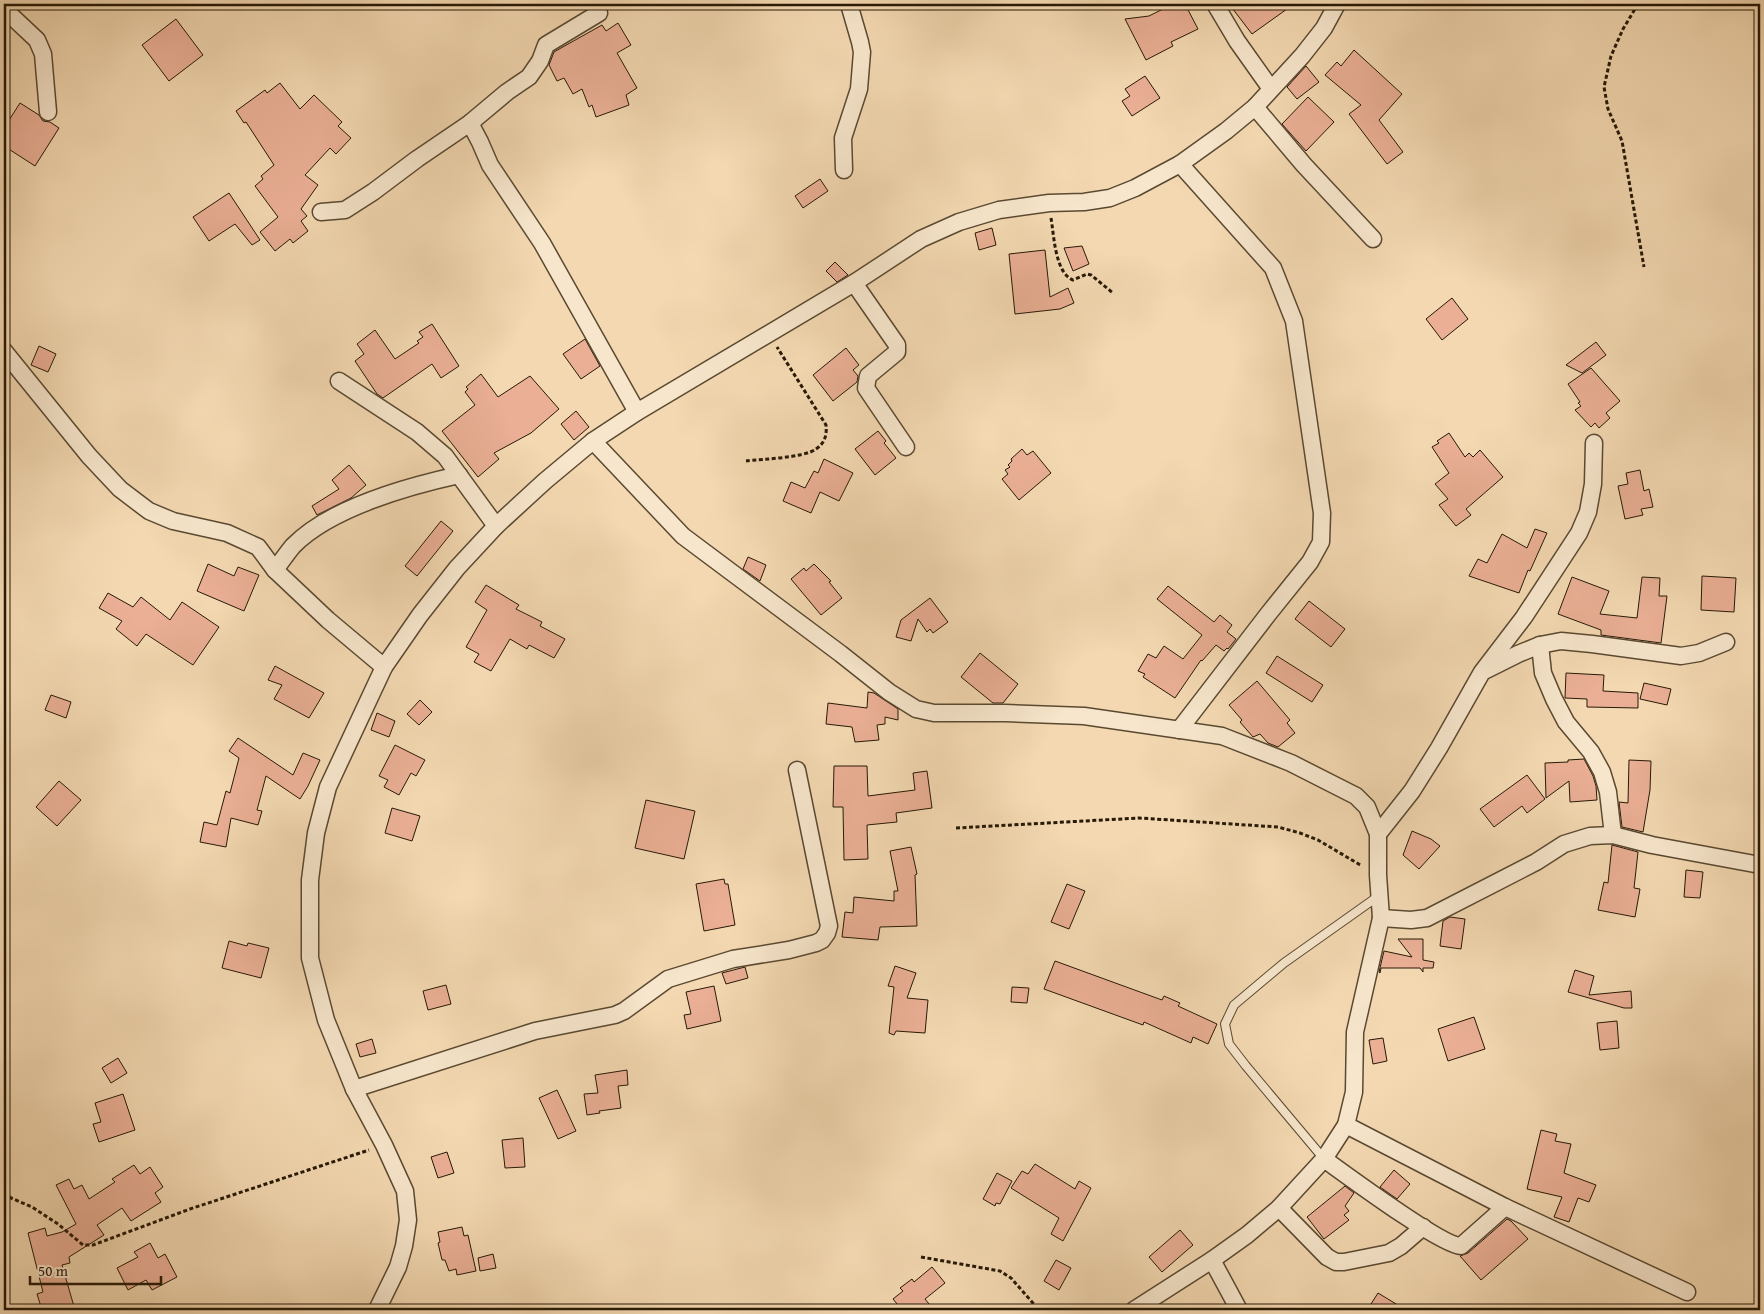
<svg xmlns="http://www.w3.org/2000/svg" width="1764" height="1314" viewBox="0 0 1764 1314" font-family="'Gentium Book Plus',serif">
	<rect width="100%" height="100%" fill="#f3d8b1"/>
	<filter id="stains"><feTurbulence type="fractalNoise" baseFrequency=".004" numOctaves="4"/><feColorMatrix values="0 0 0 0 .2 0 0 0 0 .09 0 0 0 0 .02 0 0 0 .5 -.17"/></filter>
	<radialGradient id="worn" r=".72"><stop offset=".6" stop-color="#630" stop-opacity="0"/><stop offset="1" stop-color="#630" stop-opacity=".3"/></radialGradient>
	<!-- building -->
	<g fill="#eaaf95" stroke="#271906">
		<polygon points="1173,4 1185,4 1198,29 1171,42 1173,46 1146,60 1125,19 1149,16"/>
		<polygon points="1229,4 1294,4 1252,34"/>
		<polygon points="176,19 203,55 169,81 142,45"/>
		<polygon points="618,23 631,45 617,53 637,88 626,95 629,105 596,117 592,105 589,107 582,89 573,94 564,78 557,81 549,65 554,52 561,48 602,25 606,31"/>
		<polygon points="1354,50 1402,94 1379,120 1403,152 1387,164 1349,114 1361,105 1325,75 1337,62 1341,66"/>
		<polygon points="1306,66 1319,82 1297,99 1287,87"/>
		<polygon points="1145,76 1160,98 1132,116 1122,101 1130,96 1125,89"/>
		<polygon points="280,83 300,109 314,95 342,122 338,126 351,138 336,154 330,148 305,175 318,185 301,209 307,216 301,221 308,231 293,243 290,239 275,251 260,232 278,217 255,186 263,179 261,176 274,165 246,122 244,123 236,111 265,90 267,93"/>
		<polygon points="1308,97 1334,122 1306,151 1282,124"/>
		<polygon points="20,103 39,115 43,121 50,122 59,128 35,166 4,146 4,128"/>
		<polygon points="820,179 828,191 803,208 795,196"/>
		<polygon points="229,193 260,240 252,245 235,224 209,241 193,217"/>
		<polygon points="992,228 996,245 979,250 975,233"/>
		<polygon points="1082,246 1089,264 1073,271 1064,248"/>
		<polygon points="1045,250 1050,297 1068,288 1074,303 1060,309 1015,314 1009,254"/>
		<polygon points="835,262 848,275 837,282 826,271"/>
		<polygon points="1452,298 1468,319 1442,340 1426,319"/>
		<polygon points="432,324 459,366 441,378 432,364 383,398 377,394 355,361 364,354 357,344 375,330 395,359 419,343 417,341 423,337 419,332"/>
		<polygon points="585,339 600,366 581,379 563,354"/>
		<polygon points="1596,342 1606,355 1582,373 1566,365"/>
		<polygon points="39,346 56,354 48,372 31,365"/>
		<polygon points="846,348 859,365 853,370 858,376 857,382 833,401 813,375"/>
		<polygon points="1591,368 1620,401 1606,413 1610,418 1599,428 1595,423 1591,427 1575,410 1581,406 1578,403 1580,402 1568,384"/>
		<polygon points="481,374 498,397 530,376 559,409 531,433 494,453 499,459 478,477 442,431 475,405 465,392 468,389 466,387"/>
		<polygon points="576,411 589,427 574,440 561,424"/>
		<polygon points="878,431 886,441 884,443 896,458 875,475 855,449"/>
		<polygon points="1449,433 1465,457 1469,453 1473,457 1480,450 1503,477 1466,509 1471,515 1456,526 1439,505 1448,499 1435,484 1449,473 1432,447 1439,443 1437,441"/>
		<polygon points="1022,449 1027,455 1033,451 1051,473 1019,500 1002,479 1008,474 1005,470 1010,467 1008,465 1012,461 1011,459"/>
		<polygon points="824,459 853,473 839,501 820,492 811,513 783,501 791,482 805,488 814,471 818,473"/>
		<polygon points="349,465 366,485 351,498 317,515 312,506 339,489 332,480"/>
		<polygon points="1640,470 1644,491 1649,489 1653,507 1641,509 1643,515 1625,519 1618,486 1628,484 1626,473"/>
		<polygon points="441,521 453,531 417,576 405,566"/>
		<polygon points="1535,529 1547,533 1530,571 1528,570 1519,593 1469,576 1478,559 1487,563 1502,534 1527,548"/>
		<polygon points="748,557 766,565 760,581 743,569"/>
		<polygon points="208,564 234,576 238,567 259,575 244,611 197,591"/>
		<polygon points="814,564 831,581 829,582 842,598 821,615 791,579 804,568 806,571"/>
		<polygon points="1702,576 1736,578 1734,612 1701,610"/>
		<polygon points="1572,577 1609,591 1600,614 1637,618 1642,577 1660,578 1659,596 1667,596 1661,643 1601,635 1601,630 1558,614"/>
		<polygon points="486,585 519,605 516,609 542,622 540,626 565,639 554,658 529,645 527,649 510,639 491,671 474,662 479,654 466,647 487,610 475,602"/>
		<polygon points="1168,586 1214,622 1220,615 1232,625 1227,632 1236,639 1228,649 1227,648 1224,651 1216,645 1202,661 1201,660 1175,698 1143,677 1145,674 1138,671 1148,654 1156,658 1164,646 1183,659 1202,635 1157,599"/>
		<polygon points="108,593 133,607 141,597 170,620 182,602 219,627 193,665 146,634 137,646 116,629 122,621 99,608"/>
		<polygon points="930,598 948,622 933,633 930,629 927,632 918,619 911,641 896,637 901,620"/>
		<polygon points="1309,601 1345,629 1331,647 1295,619"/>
		<polygon points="980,653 1018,684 1003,703 993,703 961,677"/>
		<polygon points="1277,656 1323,685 1312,702 1266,673"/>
		<polygon points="275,666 324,693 309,718 274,699 282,685 268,680"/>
		<polygon points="1566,673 1604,675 1603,691 1638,693 1638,708 1587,707 1587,699 1565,698"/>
		<polygon points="1257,681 1290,720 1287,723 1295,733 1278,747 1268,743 1260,734 1253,737 1240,722 1242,720 1229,705"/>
		<polygon points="1644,683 1671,689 1667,705 1640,699"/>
		<polygon points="868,692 874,693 898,709 898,720 885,717 885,724 877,725 879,740 855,742 852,727 826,724 828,703 867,708"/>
		<polygon points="51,695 71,702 66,718 45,710"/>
		<polygon points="420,700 432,712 419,725 407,714"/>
		<polygon points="377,713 395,721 389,737 371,730"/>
		<polygon points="238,738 293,775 303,753 320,760 308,786 300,799 266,776 257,810 262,811 258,825 231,818 226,847 200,842 204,822 217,825 226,791 230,793 239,758 229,751"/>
		<polygon points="395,745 425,760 416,776 411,773 399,795 384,787 388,780 379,776"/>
		<polygon points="1584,759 1593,776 1596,786 1597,800 1570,802 1569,781 1546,798 1545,763 1568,762 1568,760"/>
		<polygon points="1629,760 1651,761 1650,790 1643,832 1622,827 1619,802 1628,803"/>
		<polygon points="834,766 867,766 868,796 915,790 913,773 927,771 932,808 896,813 897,822 867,825 868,859 844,860 843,807 833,807"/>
		<polygon points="1527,775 1545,799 1527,813 1522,806 1494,827 1480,809"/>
		<polygon points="59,781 81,800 57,826 36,807"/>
		<polygon points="646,800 695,811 684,859 635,848"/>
		<polygon points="392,808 420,816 412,841 385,833"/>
		<polygon points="1412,831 1431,839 1440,846 1419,869 1403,855"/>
		<polygon points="1612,845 1638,852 1634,888 1640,889 1635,917 1598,910 1604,882 1608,883"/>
		<polygon points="911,847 917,874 915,875 917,926 880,927 878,940 842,937 845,912 853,913 854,897 894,901 894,891 898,891 890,851"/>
		<polygon points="1686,870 1703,872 1700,898 1684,897"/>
		<polygon points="724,879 725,884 728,884 735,925 704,931 696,884"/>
		<polygon points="1067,884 1085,891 1069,929 1051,922"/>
		<polygon points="1450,917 1465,919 1461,949 1440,946 1443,921"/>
		<polygon points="1398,939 1423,939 1423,960 1434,962 1433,968 1423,968 1423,972 1420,968 1381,968 1380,973 1379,972 1384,951 1412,957"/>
		<polygon points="229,941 247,946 248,943 269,948 261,978 222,968"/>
		<polygon points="1055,961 1162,1000 1164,996 1180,1003 1178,1006 1217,1024 1208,1044 1193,1037 1191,1043 1144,1022 1143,1025 1044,989"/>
		<polygon points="895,966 916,973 907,998 928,1000 925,1033 896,1031 894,1035 889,1033 894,987 888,986"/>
		<polygon points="745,967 748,978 726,984 722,973"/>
		<polygon points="1575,970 1594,976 1589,995 1631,991 1632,1008 1624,1008 1568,992"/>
		<polygon points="446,985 451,1004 428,1010 423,991"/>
		<polygon points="714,986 721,1021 687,1029 684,1015 691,1014 686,992"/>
		<polygon points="1012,987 1029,988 1027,1003 1011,1002"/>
		<polygon points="1474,1017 1485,1049 1448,1061 1438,1029"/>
		<polygon points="1617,1021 1619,1048 1600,1050 1597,1023"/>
		<polygon points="1383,1038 1387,1061 1373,1064 1369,1040"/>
		<polygon points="372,1039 376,1053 360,1057 356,1044"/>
		<polygon points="118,1058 127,1073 111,1083 102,1068"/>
		<polygon points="627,1070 628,1085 618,1086 621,1108 599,1111 600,1113 587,1115 584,1094 598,1093 595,1075"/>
		<polygon points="557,1090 576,1131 558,1139 539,1098"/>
		<polygon points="123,1094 135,1130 99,1142 93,1124 101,1122 95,1103"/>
		<polygon points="1541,1130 1557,1134 1555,1141 1571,1144 1564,1173 1596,1185 1589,1202 1578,1198 1569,1222 1554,1217 1562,1197 1527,1189"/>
		<polygon points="523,1138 525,1167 505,1168 502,1140"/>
		<polygon points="447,1152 454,1173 438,1178 431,1157"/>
		<polygon points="1035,1164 1075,1189 1079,1181 1091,1188 1063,1241 1051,1234 1059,1218 1011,1188 1022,1171 1028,1174"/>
		<polygon points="134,1165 140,1174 150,1167 163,1187 155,1193 161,1202 131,1221 122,1208 97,1225 104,1235 69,1257 70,1263 62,1265 75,1310 42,1310 37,1294 43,1292 28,1233 45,1228 47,1236 62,1232 76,1224 56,1185 69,1179 74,1189 82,1185 89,1199 115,1182 112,1179"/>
		<polygon points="1394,1170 1410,1184 1397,1199 1380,1187"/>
		<polygon points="997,1173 1012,1181 1000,1204 996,1203 995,1206 983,1199"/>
		<polygon points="1345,1186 1354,1193 1345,1206 1349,1211 1344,1215 1349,1220 1324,1239 1307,1217"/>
		<polygon points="1507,1219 1511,1221 1528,1239 1481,1280 1460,1256 1468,1253"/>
		<polygon points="462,1227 464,1236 468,1235 476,1271 457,1275 456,1269 449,1271 445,1260 442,1260 438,1243 440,1242 438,1232"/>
		<polygon points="1180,1230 1193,1245 1162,1272 1149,1257"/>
		<polygon points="150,1243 158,1258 165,1254 177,1277 152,1290 146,1280 128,1290 117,1268 138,1257 134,1252"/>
		<polygon points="493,1254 496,1268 480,1271 478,1258"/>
		<polygon points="1056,1260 1071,1268 1059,1290 1044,1281"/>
		<polygon points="932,1267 945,1283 925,1299 934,1310 902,1310 893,1299 903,1291 900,1288 912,1279 914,1282"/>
		<polygon points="1378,1293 1406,1310 1380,1310 1371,1304"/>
	</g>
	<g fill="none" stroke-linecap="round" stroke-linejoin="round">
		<!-- lane casing -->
		<g stroke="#5a4931" stroke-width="10">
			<polyline id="lane" points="1324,1159 1246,1066 1229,1044 1225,1024 1234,1005 1284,963 1380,895"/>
		</g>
		<!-- street casing -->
		<g stroke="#5a4931" stroke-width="19">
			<g id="street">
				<polyline points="1215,4 1237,41 1271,89"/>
				<polyline points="4,9 37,40 43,54 48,112"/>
				<polyline points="1255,107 1304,165 1373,239"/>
				<polyline points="470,123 480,142 490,165 542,243 637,412"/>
				<polyline points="844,170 843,138 859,89 862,52 860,42 849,4"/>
				<polyline points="321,212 345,210 373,192 417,159 470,123 507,92 529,77 540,61 546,45 599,13"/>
				<polyline points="854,283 897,345 897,352 868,376 866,388 906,447"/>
				<polyline points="4,351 89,456 120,489 149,511 173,521 227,533 258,547 275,570 328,620 384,667"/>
				<polyline points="339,381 417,432 445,456 496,526"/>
				<polyline points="593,441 683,536 841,654 889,692 916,709 934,713 1005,713 1084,716 1222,736 1291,763 1356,796 1367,807 1378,834 1378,875 1381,918 1355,1032 1354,1092 1346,1125 1324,1159 1279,1208 1247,1235 1212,1260 1134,1310"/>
				<path d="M275 570C281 562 287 553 293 546 330 508 409 486 459 475"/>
				<polyline points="1540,645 1543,673 1554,699 1566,722 1591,752 1602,772 1608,792 1613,835"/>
				<polyline points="1486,670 1518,654 1540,645 1561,641 1592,644 1681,656 1699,653 1726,642"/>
				<polyline points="1179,730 1269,613 1310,562 1321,542 1322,513 1294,321 1273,268 1180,164"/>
				<polyline points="1378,834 1412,791 1439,748 1482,672 1524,617 1579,533 1588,512 1593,484 1594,443"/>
				<polyline points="1381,918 1411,920 1427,918 1536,862 1564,844 1590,836 1613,835 1652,845 1760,865"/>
				<polyline points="354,1089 535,1031 615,1015 624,1011 668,979 733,959 789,950 816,943 822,940 827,933 829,926 797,770"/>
				<polyline points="1346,1125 1505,1207 1687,1292"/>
				<path d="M1324 1159C1345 1174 1442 1246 1461 1246L1505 1207"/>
				<polyline points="1279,1208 1327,1257 1336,1262 1344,1262 1389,1253 1401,1246 1423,1227"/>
				<polyline points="1212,1260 1239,1310"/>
				<polyline points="377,1310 398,1267 404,1246 408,1220 405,1191 384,1145 354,1089 326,1020 310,958 310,880 316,833 328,787 384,667 420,615 457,568 496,526 545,481 593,441 637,412 854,283 921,239 959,222 999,210 1049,203 1084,202 1110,198 1135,188 1180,164 1226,131 1255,107 1302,56 1324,28 1337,4"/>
			</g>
		</g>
		<!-- path -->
		<g stroke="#271906" stroke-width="3" stroke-dasharray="4 2.5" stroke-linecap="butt">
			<polyline points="1638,4 1623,29 1611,56 1604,87 1608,109 1622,141 1644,267"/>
			<path d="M1051 218C1054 235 1055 273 1073 280L1087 274 1091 275 1113 293"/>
			<path d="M746 461C762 459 804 458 816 449 825 443 827 435 826 425L777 347"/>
			<polyline points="956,828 1139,818 1278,827 1300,833 1318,840 1362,866"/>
			<polyline points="4,1193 11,1198 32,1207 58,1224 83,1245 93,1245 190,1209 369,1150"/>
			<polyline points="921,1257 1000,1271 1011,1278 1039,1310"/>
		</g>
		<!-- lane -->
		<use href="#lane" stroke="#f7e6cc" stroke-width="8"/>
		<!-- street -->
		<use href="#street" stroke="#f7e6cc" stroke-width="16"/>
	</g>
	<!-- margin -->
	<rect width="1764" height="1314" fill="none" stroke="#f3d8b1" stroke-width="20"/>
	<rect x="5" y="5" width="1754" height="1304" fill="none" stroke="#271906" stroke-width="2.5"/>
	<rect x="10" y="10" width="1744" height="1294" fill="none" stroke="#271906"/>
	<!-- scale -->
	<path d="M30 1276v8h131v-8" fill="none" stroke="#271906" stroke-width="2.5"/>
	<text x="38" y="1276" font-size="15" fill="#271906" stroke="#f7e6cc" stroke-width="4" paint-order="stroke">50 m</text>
	<rect width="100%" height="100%" filter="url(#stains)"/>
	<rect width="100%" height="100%" fill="url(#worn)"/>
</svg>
